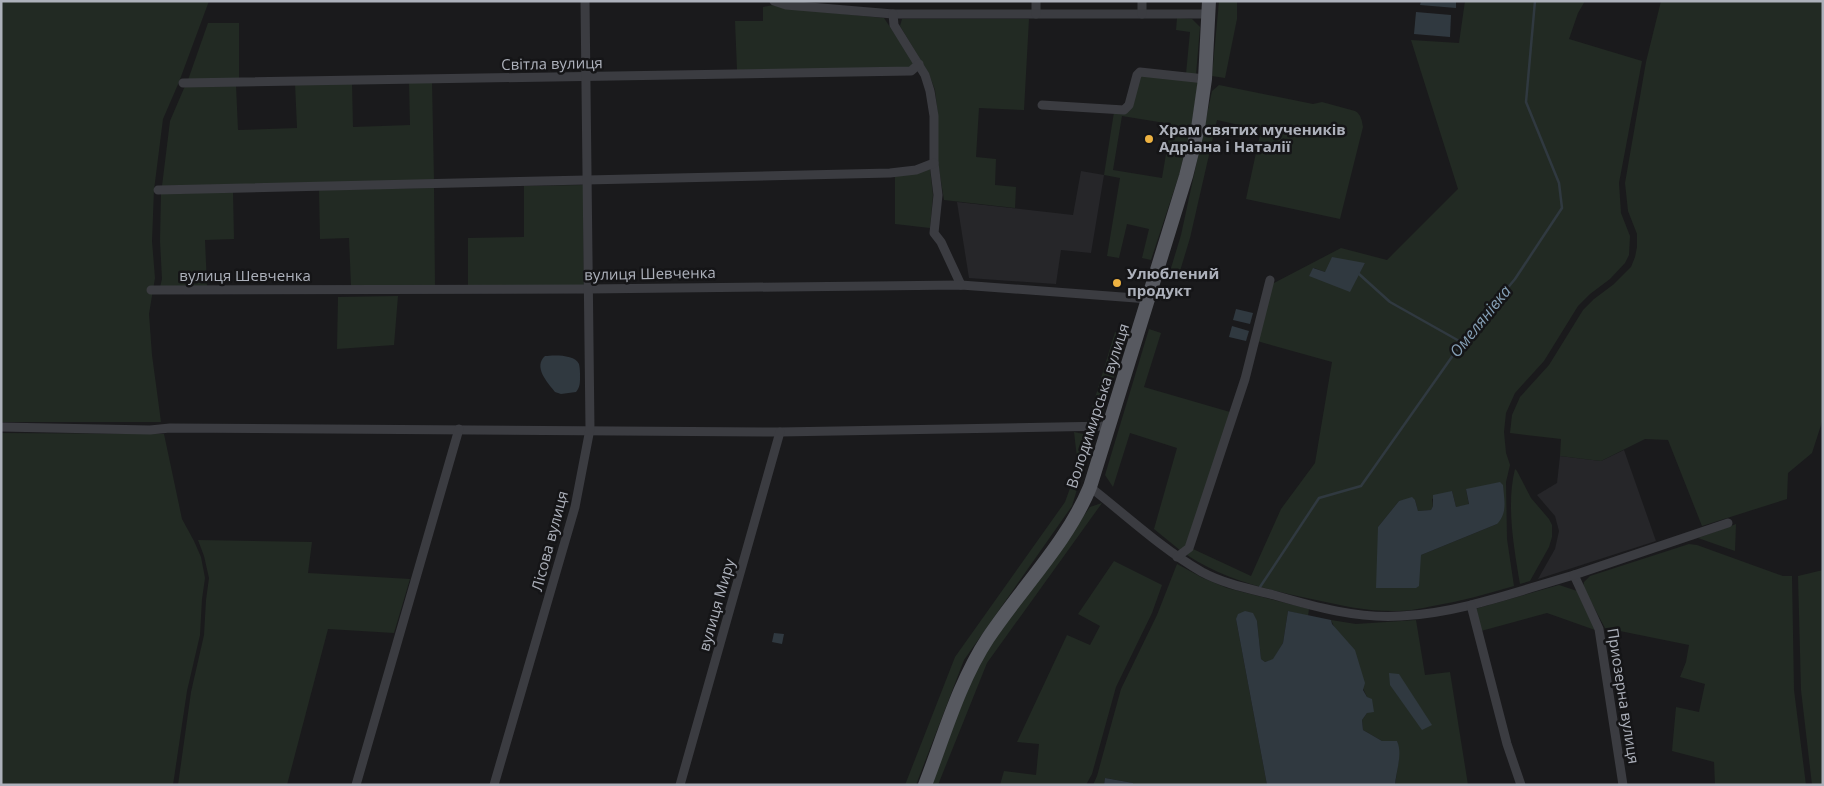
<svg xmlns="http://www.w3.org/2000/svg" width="1824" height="786" viewBox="0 0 1824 786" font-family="'Open Sans',sans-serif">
	<rect width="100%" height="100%" fill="#1a1a1c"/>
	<!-- built -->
	<g fill="#262629">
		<polygon points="1081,171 1104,175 1091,253 1061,250 1056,284 969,278 957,202 1073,215"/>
		<polygon points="1624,450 1656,541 1538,579 1555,549 1559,531 1555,516 1537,495 1557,483 1560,456 1601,461"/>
	</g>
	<!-- green -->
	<g fill="#222a23" fill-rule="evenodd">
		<polygon points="1,1 209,1 179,82 163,119 154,190 152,241 155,278 149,314 152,355 161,422 1,422"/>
		<polygon points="1219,1 1237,1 1237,19 1225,78 1212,76"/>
		<path d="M1465 1H1585L1578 13 1569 39 1642 61 1619 183 1621 213 1630 236 1629 255 1625 263 1610 279 1590 294 1578 306 1544 361 1515 393 1506 413 1504 432 1506 453 1510 465 1506 482 1507 539 1514 586C1487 594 1461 601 1433 606 1422 608 1410 611 1399 611 1370 612 1344 606 1316 600 1270 590 1226 581 1187 555L1193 549 1251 576 1281 509 1315 463 1332 362 1257 341 1272 284 1341 248 1387 260 1458 189 1411 40 1459 43ZM1365 263 1359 274 1309 276 1314 268 1325 272ZM1466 489 1497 524 1421 555 1378 527 1399 501 1415 500 1418 511 1431 510 1433 506 1432 499 1452 491 1456 507 1469 505Z"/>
		<polygon points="1661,1 1823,1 1823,419 1812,453 1788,473 1787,499 1702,526 1668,440 1645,439 1601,461 1560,456 1561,439 1510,433 1512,415 1520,397 1549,365 1583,310 1594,299 1614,284 1631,267 1635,257 1637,247 1637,234 1628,211 1625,183 1646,62"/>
		<polygon points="773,5 783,8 884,18 914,63 910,68 737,70 735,21 763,21 763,7"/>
		<polygon points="1177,18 1192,19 1200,27 1196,75 1186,74 1190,32 1176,30"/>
		<polygon points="902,19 1029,19 1024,110 979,108 976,157 996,159 995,185 1016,187 1015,208 944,200 938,163 938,116 935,90 929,74 900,26"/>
		<polygon points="208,23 239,23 239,78 188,80"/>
		<path d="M1141 75 1198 82 1191 128 1179 175 1151 260 1142 258 1149 229 1127 224 1119 258 1107 256 1120 178 1104 175 1114 112 1125 113ZM1122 116 1171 124 1162 178 1113 170Z"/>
		<polygon points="409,82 432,82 434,180 162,186 170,121 185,86 236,85 238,130 297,128 295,83 352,83 353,127 410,125"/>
		<path d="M1219 85 1313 104 1322 102 1355 111C1361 114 1362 121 1363 127L1340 219 1246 199 1261 130 1217 120 1190 238 1177 281 1168 278 1181 235 1212 91Z"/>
		<polygon points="930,169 933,195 930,228 895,224 895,176"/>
		<polygon points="583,185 584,285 468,285 468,238 524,237 524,186"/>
		<polygon points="434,188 435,285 351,286 349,238 320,239 319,190"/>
		<polygon points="233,192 234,239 205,240 207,286 160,287 162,279 160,241 161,194"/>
		<polygon points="398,296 394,345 337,349 338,297"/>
		<polygon points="1149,329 1161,333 1144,387 1230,412 1188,546 1181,551 1154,529 1177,448 1130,433 1113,487 1105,475"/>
		<polygon points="1115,332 1125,335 1123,343 1117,342 1111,364 1117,366 1101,420 1088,421"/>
		<polygon points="1074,432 1093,436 1072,506 964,660 916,785 905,785 955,657 1065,502 1078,466"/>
		<polygon points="1,433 164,434 182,519 194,541 201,557 205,578 202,599 200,635 187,691 173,785 1,785"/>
		<path d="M1515 469 1517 471 1531 498 1549 519 1552 525V537L1549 547 1530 581 1520 584C1514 548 1506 505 1515 469Z"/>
		<polygon points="1102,503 987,663 938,785 930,785 953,725 982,656 1061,548 1090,507"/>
		<polygon points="1736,524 1735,551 1698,538"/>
		<polygon points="198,540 312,542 308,573 410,579 394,633 328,629 287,785 178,785 191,692 204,635 206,600 209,578 204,556"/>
		<polygon points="1689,544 1697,545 1783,576 1792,576 1794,690 1806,785 1715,785 1714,762 1672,751 1676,707 1699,712 1705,684 1680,677 1686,662 1689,645 1605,628 1583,587 1584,582 1590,576"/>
		<polygon points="1114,561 1162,585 1152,613 1116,687 1092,774 1086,785 1000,785 1004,771 1036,775 1039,744 1017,742 1067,635 1090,645 1100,626 1078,614"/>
		<polygon points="1177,564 1203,578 1227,588 1309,609 1308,616 1288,611 1283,643 1273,660 1265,662 1261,659 1257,621 1236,619 1267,785 1133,785 1133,783 1105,778 1104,785 1093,785 1097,776 1121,689 1157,615"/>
		<polygon points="1823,570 1823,785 1812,785 1801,690 1798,576"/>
		<polygon points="1559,585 1577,591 1595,630 1547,613 1481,631 1475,609"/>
		<polygon points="1331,620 1356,624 1416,620 1425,675 1450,672 1468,785 1395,785 1399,758 1397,741 1382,741 1363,730 1362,720 1367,713 1367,697"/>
	</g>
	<!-- water -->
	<g fill="#303940">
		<polygon points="1421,1 1456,1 1456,8 1420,5"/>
		<polygon points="1416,12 1451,15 1450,37 1414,34"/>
		<polygon points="1332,257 1365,263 1350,292 1309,276 1313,268 1325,272"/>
		<polygon points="1236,309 1253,313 1250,324 1233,320"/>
		<polygon points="1232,326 1249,331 1246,341 1229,337"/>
		<path d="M545 356C553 355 575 354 579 364 580 368 580 373 580 377 580 383 580 387 576 392L561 394 555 392C547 382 533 367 545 356Z"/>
		<path d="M1500 482 1503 485C1504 499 1508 513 1497 524L1421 555 1419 586 1416 588H1376L1378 527 1399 501 1412 497 1415 500 1418 511 1431 510 1433 506V495L1452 491 1456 507 1469 504 1466 489Z"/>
		<path d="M1245 611 1253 613 1257 621 1261 659 1265 662 1273 659 1283 643 1288 611 1331 620 1332 624 1355 650 1365 683 1363 690 1367 697 1372 699 1374 712 1367 713 1362 720 1363 730 1382 741H1397C1403 754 1396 771 1395 785H1267L1236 619 1238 614Z"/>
		<polygon points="774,633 784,634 782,644 772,642"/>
		<polygon points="1389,673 1399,674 1432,725 1422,730 1390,685"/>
		<polygon points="1105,778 1133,783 1133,785 1104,785"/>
	</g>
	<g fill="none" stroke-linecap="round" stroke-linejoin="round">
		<!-- stream -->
		<g stroke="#303940" stroke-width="2.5">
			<polyline points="1359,274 1390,302 1461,342"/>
			<polyline points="1260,587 1319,498 1361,486 1461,344 1515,279 1562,208 1559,183 1526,102 1535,1"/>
		</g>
		<!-- street -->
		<g stroke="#3b3c41" stroke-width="9">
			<polyline points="774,1 786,5 893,14 1209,14"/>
			<polyline points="1036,1 1036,14"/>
			<polyline points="893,14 894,25 925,75 930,91 934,116 934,163 938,195 934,233 941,242 961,285"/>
			<polyline points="1142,14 1142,1"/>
			<polyline points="183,83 911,71 919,64"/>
			<polyline points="1042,105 1124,110 1129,105 1137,75 1140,72 1205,79"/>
			<polyline points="158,190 890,173 916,170 934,163"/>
			<polyline points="151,290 588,289 961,285 1149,299"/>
			<polyline points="1,427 150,430 170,428 780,432 1110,426"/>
			<path d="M1090 487C1127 516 1162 549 1202 572 1224 584 1251 589 1274 595 1315 607 1359 619 1401 616 1460 613 1518 591 1574 575L1599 629 1623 785"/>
			<polyline points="1177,557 1189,548 1245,379 1270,280"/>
			<polyline points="1574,575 1728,523"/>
			<polyline points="1471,605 1507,744 1521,785"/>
			<polyline points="356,785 459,429"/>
			<polyline points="494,785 575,507 590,429 585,1"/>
			<polyline points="680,785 780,432"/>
		</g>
		<!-- primary -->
		<path stroke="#575960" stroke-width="14" d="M925 785C944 736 959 682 988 638 1021 588 1067 543 1090 487L1186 176 1198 128 1205 79 1209 1"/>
	</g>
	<!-- markers -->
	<g fill="#edb241" stroke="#151517" stroke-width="2">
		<circle cx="1149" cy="139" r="5"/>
		<circle cx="1117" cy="283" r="5"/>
	</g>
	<g text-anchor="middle" stroke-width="5" stroke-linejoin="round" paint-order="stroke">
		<!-- street labels -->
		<g font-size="15" fill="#adb1bb" stroke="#151517">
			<text transform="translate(552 64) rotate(-1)" y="5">Світла вулиця</text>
			<text transform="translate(650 274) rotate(-1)" y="5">вулиця Шевченка</text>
			<text x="245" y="281">вулиця Шевченка</text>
			<text transform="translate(1098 406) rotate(-72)" y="5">Володимирська вулиця</text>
			<text transform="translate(550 541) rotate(-75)" y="5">Лісова вулиця</text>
			<text transform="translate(717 605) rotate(-74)" y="5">вулиця Миру</text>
			<text transform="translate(1623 696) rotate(81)" y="5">Приозерна вулиця</text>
		</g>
		<!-- poi labels -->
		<g font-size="15" font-weight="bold" fill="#adb1bb" stroke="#151517" text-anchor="start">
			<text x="1159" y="135">Храм святих мучеників<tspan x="1159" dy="17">Адріана і Наталії</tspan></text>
			<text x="1127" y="279">Улюблений<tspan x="1127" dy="17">продукт</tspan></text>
		</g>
		<!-- water labels -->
		<g font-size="16" font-style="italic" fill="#859fb5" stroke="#151517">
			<text transform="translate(1480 321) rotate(-51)" y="6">Омелянівка</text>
		</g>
	</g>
	<!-- border -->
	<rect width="1824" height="786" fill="none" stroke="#adb1bb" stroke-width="5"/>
</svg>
